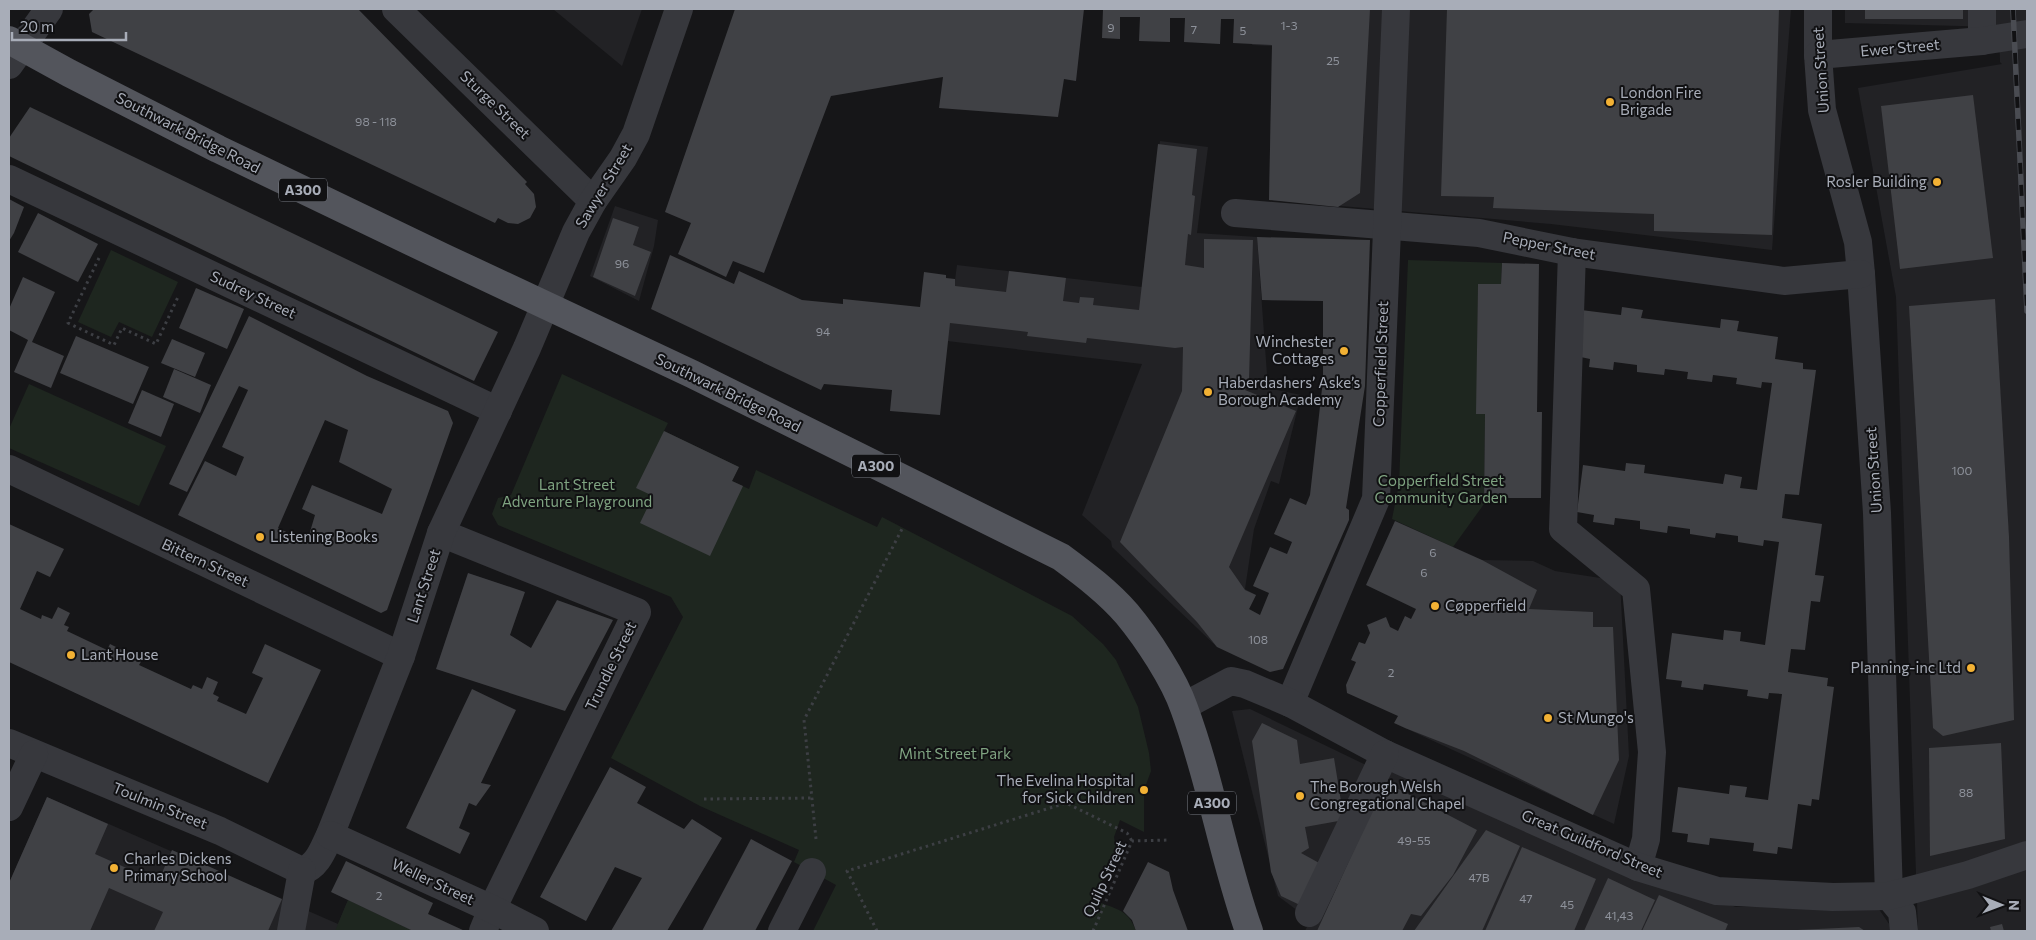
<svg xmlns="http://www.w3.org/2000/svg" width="2036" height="940" viewBox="0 0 2036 940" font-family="Commissioner,sans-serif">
	<rect width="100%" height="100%" fill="#161618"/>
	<!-- built -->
	<g fill="#222225">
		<polygon points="553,9 642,9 622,66"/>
		<polygon points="1253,9 1791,9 1772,250 1551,224 1269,200 1272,46 1252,45"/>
		<polygon points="1845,9 2027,9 2027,931 1918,931 1896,297 1858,88 2002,64 2000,62 1999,27 1845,23"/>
		<polygon points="1160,141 1208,147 1197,233 1257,237 1268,388 1301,395 1279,484 1271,481 1254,529 1245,589 1256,595 1249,609 1237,605 1217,647 1112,547 1111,541 1082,515 1142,364 947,341 957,265 1142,287 1154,179"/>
		<polygon points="615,206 658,220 654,246 639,301 590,276"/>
		<polygon points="1482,560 1533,561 1555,571 1620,581 1629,756 1614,824 1405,728"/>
		<polygon points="1250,709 1366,765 1298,911 1278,896 1232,711"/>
		<polygon points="1406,771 1598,856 1736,907 1876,905 1894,931 1305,931 1382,773"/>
		<polygon points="47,797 338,924 348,900 413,931 9,931 9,883"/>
	</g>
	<!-- green -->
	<g fill="#1e261f">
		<polygon points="111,250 178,282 152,337 119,322 111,337 78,322"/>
		<polygon points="1408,260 1502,263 1501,284 1478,284 1477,414 1485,414 1484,504 1453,547 1392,519 1399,484"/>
		<path d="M562 374 668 423 664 431 739 467 732 481 749 489 756 470 877 527 882 517 1072 616 1103 644 1116 660 1138 707 1149 753 1151 771 1144 790V832L1120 820 1114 837 1116 849 1094 900C1114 909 1128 908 1136 931H813L836 885 794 862 799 850 700 806 611 758 683 617 671 597 498 525 492 514 498 498 511 495Z"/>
		<polygon points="29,384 166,446 139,506 9,448 9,429"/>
		<polygon points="348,900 413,931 335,931"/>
	</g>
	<!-- building -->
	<g fill="#404145" fill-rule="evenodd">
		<polygon points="94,9 358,9 527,182 525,184 534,194 536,207 530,218 518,224 508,223 498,218 495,223 92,32 89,14"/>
		<polygon points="735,9 1084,9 1076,81 1064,79 1058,117 939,108 943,77 831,96 764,273 733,261 726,277 678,254 691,223 665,212"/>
		<polygon points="1103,9 1370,9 1360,193 1338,207 1269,200 1272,45 1233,43 1234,19 1221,19 1220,44 1184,42 1185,18 1170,18 1170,42 1139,41 1140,17 1120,17 1120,39 1102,38"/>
		<polygon points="1447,9 1779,9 1772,235 1654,231 1654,214 1493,208 1494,197 1441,196"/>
		<rect x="1865" y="9" width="98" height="10"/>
		<polygon points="1973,95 1993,258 1900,269 1881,106"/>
		<polygon points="30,107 498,332 474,381 9,156 9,138"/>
		<polygon points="1158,144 1197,149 1192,195 1195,196 1191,235 1188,234 1185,265 1204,268 1204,239 1253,240 1249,380 1245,390 1296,411 1229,567 1245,590 1256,595 1249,609 1260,615 1269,593 1253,586 1270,547 1287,554 1292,542 1274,534 1290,498 1306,505 1310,495 1323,380 1323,301 1262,300 1257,237 1370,240 1365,386 1346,508 1349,510 1349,520 1283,669 1270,672 1217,647 1197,622 1120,542 1182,391 1183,347 1175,348 1087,338 1086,343 1027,336 1028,332 950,323 940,415 890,411 892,390 824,384 821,390 651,309 670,255 734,284 739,271 802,300 843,304 843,299 920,307 924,272 946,275 946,278 955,279 955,286 1006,292 1009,271 1066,278 1063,301 1079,303 1080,297 1094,298 1093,305 1139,310"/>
		<polygon points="9,199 24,207 14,233 9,241"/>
		<polygon points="38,213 98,244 78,282 18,252"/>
		<polygon points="613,218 639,227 633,245 651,252 635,296 593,277"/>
		<polygon points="1502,263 1539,264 1537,412 1542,412 1541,498 1506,498 1496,501 1493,497 1489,497 1489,504 1484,504 1485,414 1476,414 1478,284 1501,284"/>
		<polygon points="23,277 55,292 32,342 64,356 51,388 14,372 28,340 9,330 9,309"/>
		<polygon points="196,288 244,309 227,349 179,328"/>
		<polygon points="1995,299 2009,537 2014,720 1943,736 1933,728 1909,306"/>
		<polygon points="1622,307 1643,310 1641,318 1720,328 1721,319 1739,321 1737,331 1778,337 1775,359 1803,363 1803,369 1816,370 1799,495 1785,494 1782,518 1822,524 1815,575 1824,576 1820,602 1811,601 1805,650 1791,649 1788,672 1828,678 1827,686 1834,687 1819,800 1812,799 1811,806 1798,804 1792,849 1778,847 1777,854 1753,851 1754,843 1710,838 1709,845 1687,842 1688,834 1672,832 1678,787 1729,794 1730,785 1747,787 1745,797 1768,800 1782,694 1769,693 1768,699 1747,696 1748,690 1704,684 1703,690 1681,687 1682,681 1666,679 1672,633 1723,640 1724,630 1741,632 1740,641 1765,645 1779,542 1764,540 1763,546 1738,542 1738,536 1716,533 1715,538 1690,534 1690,529 1668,526 1667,533 1640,529 1640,521 1615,518 1614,525 1593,522 1594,515 1577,512 1583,465 1625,471 1626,463 1645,465 1644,473 1723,484 1725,474 1742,477 1740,488 1757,490 1772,383 1762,382 1761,388 1736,384 1737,378 1713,375 1712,382 1687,379 1688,372 1665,369 1664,375 1637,372 1637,365 1614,362 1613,370 1589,367 1590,359 1576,356 1581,310 1621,315"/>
		<path d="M249 316 367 376 448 411 453 423 387 610 381 613 178 515 205 461 236 476 244 457 222 447 248 390 239 386 187 492 169 484ZM325 420 348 430 339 462 392 489 382 514 312 485 302 509 315 515 307 542 278 528Z"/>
		<polygon points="76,336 149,367 133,404 60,373"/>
		<polygon points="172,339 205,353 195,377 161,363"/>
		<polygon points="174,369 211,385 200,413 163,397"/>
		<polygon points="142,390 174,404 161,437 128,423"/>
		<polygon points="664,431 739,467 732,481 743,486 710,556 640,523 653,496 636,488"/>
		<polygon points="1395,521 1482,560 1537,590 1529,609 1593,612 1593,627 1613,627 1619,760 1593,815 1464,751 1405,728 1394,723 1398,716 1347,693 1346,685 1356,662 1351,660 1359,642 1365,644 1370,633 1367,625 1386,617 1390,627 1398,631 1405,616 1411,619 1416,609 1366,585"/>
		<polygon points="9,524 64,549 50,577 37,571 20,609 41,619 42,615 52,619 58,607 70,613 64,625 69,627 67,631 107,650 110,644 142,660 139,665 191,689 193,685 202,689 207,677 218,682 213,694 219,697 217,701 246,714 263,678 252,673 265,644 321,670 268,783 9,662"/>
		<polygon points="468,573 525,592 510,635 531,648 557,600 613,620 565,711 436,669"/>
		<polygon points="472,689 516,710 481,783 491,785 476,806 469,803 459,828 470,833 460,854 406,828"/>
		<polygon points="1262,723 1297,740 1300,764 1334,758 1344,820 1305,827 1309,848 1301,853 1321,864 1302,906 1281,896 1271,872 1252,741"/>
		<polygon points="2001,743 2005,839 1930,856 1929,748"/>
		<polygon points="610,767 646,787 637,803 684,829 692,819 722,838 667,931 611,931 642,878 615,867 586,921 540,897"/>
		<polygon points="1385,782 1477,830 1453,875 1421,916 1411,914 1402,931 1317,931"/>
		<polygon points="47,797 108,824 95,854 158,882 172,850 282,899 268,931 154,931 163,912 109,888 90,931 9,931 9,883"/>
		<polygon points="1486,830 1520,846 1482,931 1414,931"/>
		<polygon points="751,839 792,861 755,931 702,931"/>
		<polygon points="1522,847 1596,879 1574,931 1485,931"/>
		<polygon points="346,861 433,903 428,914 465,931 413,931 331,892"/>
		<polygon points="1148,862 1169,872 1173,890 1188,931 1136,931 1132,920 1123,911"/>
		<polygon points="1608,878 1655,900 1641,931 1584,931"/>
		<polygon points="1659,895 1728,924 1725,931 1642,931"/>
		<polygon points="2002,924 2004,931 1991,931 1990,927"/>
		<polygon points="1859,927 1865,931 1797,931 1797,930"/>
	</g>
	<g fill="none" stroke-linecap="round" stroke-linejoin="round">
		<!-- path -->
		<g stroke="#3d3f44" stroke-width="3" stroke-dasharray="2.5 4" stroke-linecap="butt">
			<polyline points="99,258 68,323 114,345 122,328 156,344 178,297"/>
			<polyline points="704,799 811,798"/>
			<polyline points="816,839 804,720 903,527"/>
			<polyline points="877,931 847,871 1066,803 1127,833 1132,841"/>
			<polyline points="1093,931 1132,841 1170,840"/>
		</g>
		<!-- minor -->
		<g stroke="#37383d" stroke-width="28">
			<polyline points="396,9 593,201"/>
			<polyline points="1818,9 1818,55 1822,110 1858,242 1861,274 1877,513 1889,896 1902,912 1904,931"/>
			<polyline points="1982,9 1982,41"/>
			<polyline points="1818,55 1982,41 2027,34"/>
			<polyline points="9,65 49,9"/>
			<polyline points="9,179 498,411"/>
			<polyline points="1235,213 1479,233 1572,252 1784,281 1861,274"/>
			<polyline points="1572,252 1563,529 1636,589 1652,752 1646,839 1638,867"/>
			<polyline points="9,469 401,656"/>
			<polyline points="441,533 637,612 492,909 483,931"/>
			<polyline points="1290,703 1376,499 1396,9"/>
			<polyline points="1184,706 1231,681 1245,684 1290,703 1385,754 1638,867 1717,891 1833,897 1889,896 1968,875 2027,855"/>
			<path d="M9 743 220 831 302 871C318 866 323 849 330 835L401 656 441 533 527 348 576 232 593 201 623 158 636 134 679 9"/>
			<polyline points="9,807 34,754"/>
			<polyline points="330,835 492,909 535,931"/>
			<polyline points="1309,913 1385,754"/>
			<polyline points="291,931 302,871"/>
			<polyline points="782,931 812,872"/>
		</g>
		<!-- major -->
		<path stroke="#53555c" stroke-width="28" d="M9 40 69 73 218 149 445 258 692 374 1061 557C1084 574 1108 592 1127 614 1147 638 1174 679 1184 708 1211 781 1223 858 1249 931"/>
		<!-- rail casing -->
		<g stroke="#4a4c52" stroke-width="5.5">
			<polyline id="rail" points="2013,9 2027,311"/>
		</g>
		<!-- rail -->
		<use href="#rail" stroke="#111113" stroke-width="4" stroke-dasharray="11" stroke-linecap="butt"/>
	</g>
	<!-- markers -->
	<g fill="#f2b134" stroke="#111113" stroke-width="2">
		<circle cx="1610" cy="102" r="5"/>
		<circle cx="1937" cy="182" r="5"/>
		<circle cx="1344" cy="351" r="5"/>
		<circle cx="1208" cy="392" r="5"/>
		<circle cx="260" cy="537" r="5"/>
		<circle cx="1435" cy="606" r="5"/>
		<circle cx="71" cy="655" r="5"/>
		<circle cx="1971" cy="668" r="5"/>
		<circle cx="1548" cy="718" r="5"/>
		<circle cx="1144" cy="790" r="5"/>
		<circle cx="1300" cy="796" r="5"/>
		<circle cx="114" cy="868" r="5"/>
	</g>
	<g text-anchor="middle" stroke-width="4" stroke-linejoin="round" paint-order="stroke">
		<!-- number labels -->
		<g font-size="12" fill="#8e929b">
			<text x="1289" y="30">1-3</text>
			<text x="1111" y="32">9</text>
			<text x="1194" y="34">7</text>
			<text x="1243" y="35">5</text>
			<text x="1333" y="65">25</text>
			<text x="376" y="126">98 - 118</text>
			<text x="622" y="268">96</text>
			<text x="823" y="336">94</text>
			<text x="1962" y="475">100</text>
			<text x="1433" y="557">6</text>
			<text x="1424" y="577">6</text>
			<text x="1258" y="644">108</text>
			<text x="1391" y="677">2</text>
			<text x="1966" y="797">88</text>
			<text x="1414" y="845">49-55</text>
			<text x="1479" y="882">47B</text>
			<text x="379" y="900">2</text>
			<text x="1526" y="903">47</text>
			<text x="1567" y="909">45</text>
			<text x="1619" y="920">41,43</text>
		</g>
		<!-- shield labels -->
		<g fill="#111113" stroke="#7b7e86" stroke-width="1">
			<rect x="279" y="178.5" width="48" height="23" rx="4"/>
			<rect x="852" y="454.5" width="48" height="23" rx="4"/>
			<rect x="1188" y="791.5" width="48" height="23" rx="4"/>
		</g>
		<g font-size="14" font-weight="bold" fill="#a8adb8">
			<text x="303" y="195">A300</text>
			<text x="876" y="471">A300</text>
			<text x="1212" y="808">A300</text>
		</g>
		<!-- street labels -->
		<g font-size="15" fill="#a8adb8" stroke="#111113">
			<text transform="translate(1900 48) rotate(-5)" y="5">Ewer Street</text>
			<text transform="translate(1821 70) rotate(-94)" y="5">Union Street</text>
			<text transform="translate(495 105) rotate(44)" y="5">Sturge Street</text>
			<text transform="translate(188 133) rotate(27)" y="5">Southwark Bridge Road</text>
			<text transform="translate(604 186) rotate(-59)" y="5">Sawyer Street</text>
			<text transform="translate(1549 246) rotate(11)" y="5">Pepper Street</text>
			<text transform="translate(253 295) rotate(25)" y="5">Sudrey Street</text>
			<text transform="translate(1381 364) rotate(-88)" y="5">Copperfield Street</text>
			<text transform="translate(728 393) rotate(26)" y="5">Southwark Bridge Road</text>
			<text transform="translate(1874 470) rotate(-94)" y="5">Union Street</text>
			<text transform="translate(205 563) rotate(25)" y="5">Bittern Street</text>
			<text transform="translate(424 586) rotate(-72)" y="5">Lant Street</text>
			<text transform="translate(611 666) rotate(-64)" y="5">Trundle Street</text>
			<text transform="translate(160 806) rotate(22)" y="5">Toulmin Street</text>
			<text transform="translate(1592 844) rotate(23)" y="5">Great Guildford Street</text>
			<text transform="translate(1105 879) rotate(-65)" y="5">Quilp Street</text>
			<text transform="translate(433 882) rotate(25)" y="5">Weller Street</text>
		</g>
		<!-- poi labels -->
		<g font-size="15" fill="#a8adb8" stroke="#111113" text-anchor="start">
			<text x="1620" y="98">London Fire<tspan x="1620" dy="17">Brigade</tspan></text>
			<text x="1927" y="187" text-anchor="end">Rosler Building</text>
			<text x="1334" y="347" text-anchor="end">Winchester<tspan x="1334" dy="17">Cottages</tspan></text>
			<text x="1218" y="388">Haberdashers’ Aske’s<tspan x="1218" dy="17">Borough Academy</tspan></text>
			<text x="270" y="542">Listening Books</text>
			<text x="1445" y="611">Cøpperfield</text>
			<text x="81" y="660">Lant House</text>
			<text x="1961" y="673" text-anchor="end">Planning-inc Ltd</text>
			<text x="1558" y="723">St Mungo's</text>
			<text x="1134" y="786" text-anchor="end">The Evelina Hospital<tspan x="1134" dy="17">for Sick Children</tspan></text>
			<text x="1310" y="792">The Borough Welsh<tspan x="1310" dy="17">Congregational Chapel</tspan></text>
			<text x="124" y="864">Charles Dickens<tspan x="124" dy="17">Primary School</tspan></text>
		</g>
		<!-- park labels -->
		<g font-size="15" fill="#7fa381" stroke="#111113">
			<text x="1441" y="486">Copperfield Street<tspan x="1441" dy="17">Community Garden</tspan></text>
			<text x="577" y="490">Lant Street<tspan x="577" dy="17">Adventure Playground</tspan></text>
			<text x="955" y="759">Mint Street Park</text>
		</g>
	</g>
	<!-- border -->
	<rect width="2036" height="940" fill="none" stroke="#a8adb8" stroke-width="20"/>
	<!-- north arrow -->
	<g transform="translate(2001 905) rotate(91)" stroke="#111113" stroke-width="4" paint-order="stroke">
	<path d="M0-4L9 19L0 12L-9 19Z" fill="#a8adb8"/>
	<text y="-8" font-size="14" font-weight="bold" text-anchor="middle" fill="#a8adb8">N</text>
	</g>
	<!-- scale -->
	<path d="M12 32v8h114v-8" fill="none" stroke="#a8adb8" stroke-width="2.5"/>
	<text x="20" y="32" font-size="15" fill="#a8adb8" stroke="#111113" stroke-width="4" paint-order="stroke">20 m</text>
</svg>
